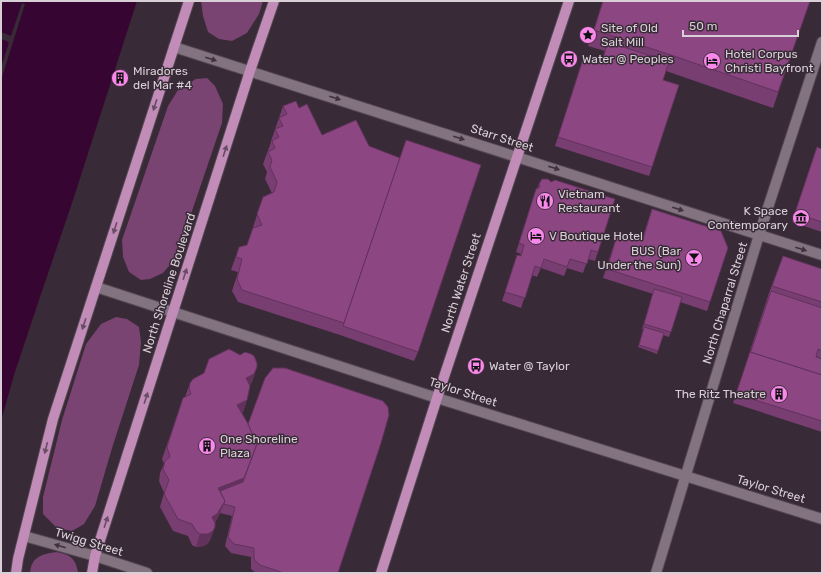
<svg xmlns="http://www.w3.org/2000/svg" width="823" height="574" viewBox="0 0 823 574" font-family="Rubik,sans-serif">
	<rect width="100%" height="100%" fill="#382a36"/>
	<!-- green -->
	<g fill="#794372">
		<polygon points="201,1 263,1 259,14 247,33 232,41 219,39 208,32 203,16"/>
		<polygon points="207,78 215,86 223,104 222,123 176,258 163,273 150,279 141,280 129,272 123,257 122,240 168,106 178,90 196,79"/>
		<polygon points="116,317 127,319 139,327 141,342 139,365 113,445 95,506 84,524 72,531 57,528 43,514 43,497 62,420 86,344 101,324"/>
		<path d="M56 552C70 554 76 559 78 573H30C31 557 42 554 56 552Z"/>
	</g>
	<!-- water -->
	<polygon fill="#370532" points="1,1 137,1 73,200 41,294 14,375 1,421"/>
	<!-- pier -->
	<polygon fill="#382a36" points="22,3 25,4 2,77 1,77 1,67 9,43 7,41 1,39 1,32 11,36"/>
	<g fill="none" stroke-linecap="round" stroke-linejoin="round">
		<!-- minor casing -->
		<g stroke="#534751" stroke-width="12">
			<g id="minor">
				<polyline points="174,47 822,255"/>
				<polyline points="96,287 437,398 822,519"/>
				<polyline points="24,536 95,556 147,573"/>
				<polyline points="656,573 759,235 822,42"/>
			</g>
		</g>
		<!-- major casing -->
		<g stroke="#534751" stroke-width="12">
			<g id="major">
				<polyline points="16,573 18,559 53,419 189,1"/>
				<polyline points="92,573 95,556 250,71 274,1"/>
				<polyline points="381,573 437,398 569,1"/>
			</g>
		</g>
		<!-- minor -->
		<use href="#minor" stroke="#837280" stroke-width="10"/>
		<!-- major -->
		<use href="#major" stroke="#c18cb8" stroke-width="10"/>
	</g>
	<!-- wall -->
	<g fill="#783d71">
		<polygon points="603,1 810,1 773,108 666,71 663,80 652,167 649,176 555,146 584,56 602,61 605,51 588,46"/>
		<polygon points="115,71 125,82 120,85 115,83 113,79"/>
		<polygon points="283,106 299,108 418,352 414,361 340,335 238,302 232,291 238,272 231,270 239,247 247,245 263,197 272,193 265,179 267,172 263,164 271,142 271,141"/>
		<polygon points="817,147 822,149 822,232 792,222"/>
		<polygon points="539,184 598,252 595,261 588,259 583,273 567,268 564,276 541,268 537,277 532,275 521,308 502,301 517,255 520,256 521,254 516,252 533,199"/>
		<polygon points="652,209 710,302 707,311 680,302 669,337 663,335 657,354 638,347 644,329 642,329 653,294 603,278 618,232 642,239"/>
		<polygon points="783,256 822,269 822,359 816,356 816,357 822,359 822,432 733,403 769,293"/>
		<polygon points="253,380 250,385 247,400 243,412 242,413 338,573 256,573 251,569 251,557 231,553 225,546 232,516 220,513 215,523 215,527 210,540 208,543 204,546 196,547 192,545 188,536 173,531 160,507 164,493 159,481 160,473 164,464 162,459 183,398 185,397 190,383"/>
	</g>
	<!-- shaded-wall -->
	<g fill="#62325c">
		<polygon points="126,80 125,82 120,85 121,82"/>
		<polygon points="257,367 253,380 249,386 246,378"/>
		<polygon points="247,400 243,412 232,417 237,405"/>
		<polygon points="244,478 240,491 214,501 218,488"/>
		<polygon points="225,501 220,513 213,526 212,517"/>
		<polygon points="215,527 210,540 208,543 204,546 196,547 200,534"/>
	</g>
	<!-- building -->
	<g fill="#8c4783" stroke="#62325c">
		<polygon points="603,1 810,1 778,92 671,55 594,30"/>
		<polygon points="608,42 669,62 663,80 679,85 652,167 558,137 584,56 602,61"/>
		<circle cx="121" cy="76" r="7"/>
		<polygon points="296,101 299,108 307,104 322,135 356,120 369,146 400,158 344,323 242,290 237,279 242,259 236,257 239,247 247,245 253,228 262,225 257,214 263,197 274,192 277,182 270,167 272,160 268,152 275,148 272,141 279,137 275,129 283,126 279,118 287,114 283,106"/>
		<polygon points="406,140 481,165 418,352 343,326"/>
		<polygon points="817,147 822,149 822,222 795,213"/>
		<polygon points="542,179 548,179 551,182 555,180 615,199 598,252 591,250 587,264 570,259 567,267 544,259 541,268 535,266 525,298 505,292 517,255 521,256 524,245 519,243 536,189 540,187 539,184"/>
		<polygon points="652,209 721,231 728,248 710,302 607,269 618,232 643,239"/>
		<polygon points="783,256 822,269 822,302 772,286"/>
		<polygon points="654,289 682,297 671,332 644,324"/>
		<polygon points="771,291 822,308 822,351 818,349 816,357 822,359 822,375 750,352 750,354"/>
		<polygon points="644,327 664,333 658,351 639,345"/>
		<polygon points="229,349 240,355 245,352 251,354 254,356 257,363 257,367 254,374 246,378 250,386 247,400 237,405 248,424 257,444 244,478 218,488 225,501 217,514 212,517 215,523 215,527 213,531 208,534 200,534 197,532 192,524 178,519 164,494 169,480 163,469 165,461 170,457 167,447 183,398 191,394 189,388 190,383 193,379 204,373 209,359"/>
		<polygon points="750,352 822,375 822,421 736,394"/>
		<polygon points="273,368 285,368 383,401 388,407 389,415 381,443 338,573 284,573 260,565 254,559 254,548 234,544 228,537 235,507 224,504 225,501 220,491 243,482 257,444 248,424 265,378"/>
	</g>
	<!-- one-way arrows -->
	<defs><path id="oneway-solid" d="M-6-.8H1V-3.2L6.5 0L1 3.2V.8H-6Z"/></defs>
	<g fill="#40313d">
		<use href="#oneway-solid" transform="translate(211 59) rotate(18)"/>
		<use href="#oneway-solid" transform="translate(335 98) rotate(18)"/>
		<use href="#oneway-solid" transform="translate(459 138) rotate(18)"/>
		<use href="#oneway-solid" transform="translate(554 168) rotate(18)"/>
		<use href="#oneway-solid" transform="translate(678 209) rotate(18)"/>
		<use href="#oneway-solid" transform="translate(801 249) rotate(18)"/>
		<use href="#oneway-solid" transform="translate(60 546) rotate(-164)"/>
	</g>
	<g fill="#684c64">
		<use href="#oneway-solid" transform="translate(155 105) rotate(108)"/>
		<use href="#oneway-solid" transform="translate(225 151) rotate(-72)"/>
		<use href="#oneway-solid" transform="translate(115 228) rotate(108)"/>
		<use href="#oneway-solid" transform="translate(185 274) rotate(-72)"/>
		<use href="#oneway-solid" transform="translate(84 324) rotate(108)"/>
		<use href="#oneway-solid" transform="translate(146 398) rotate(-72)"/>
		<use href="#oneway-solid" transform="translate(46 448) rotate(104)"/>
		<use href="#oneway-solid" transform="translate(106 522) rotate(-72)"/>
	</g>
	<!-- icons -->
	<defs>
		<g id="sight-disc" transform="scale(0.9)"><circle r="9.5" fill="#f888e9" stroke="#382a36"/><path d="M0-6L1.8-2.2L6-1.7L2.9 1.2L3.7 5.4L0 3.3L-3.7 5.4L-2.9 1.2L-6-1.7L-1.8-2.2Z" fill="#111"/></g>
		<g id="bus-disc" transform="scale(0.9)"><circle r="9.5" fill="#f888e9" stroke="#382a36"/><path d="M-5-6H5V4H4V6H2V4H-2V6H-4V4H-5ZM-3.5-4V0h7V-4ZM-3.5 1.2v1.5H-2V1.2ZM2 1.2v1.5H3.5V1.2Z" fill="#111"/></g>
		<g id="hotel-disc" transform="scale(0.9)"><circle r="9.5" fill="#f888e9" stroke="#382a36"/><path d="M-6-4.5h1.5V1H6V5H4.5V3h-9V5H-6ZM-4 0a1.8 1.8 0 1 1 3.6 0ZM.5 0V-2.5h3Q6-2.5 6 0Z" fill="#111"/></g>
		<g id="building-disc" transform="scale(0.9)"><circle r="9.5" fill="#f888e9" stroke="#382a36"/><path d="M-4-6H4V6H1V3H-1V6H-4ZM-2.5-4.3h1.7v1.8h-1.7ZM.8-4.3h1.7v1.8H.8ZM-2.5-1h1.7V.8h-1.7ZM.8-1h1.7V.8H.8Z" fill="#111"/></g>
		<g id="restaurant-disc" transform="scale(0.9)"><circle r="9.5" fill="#f888e9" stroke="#382a36"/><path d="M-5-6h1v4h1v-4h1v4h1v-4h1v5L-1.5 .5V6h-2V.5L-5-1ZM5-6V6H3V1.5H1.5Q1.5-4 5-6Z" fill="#111"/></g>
		<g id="museum-disc" transform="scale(0.9)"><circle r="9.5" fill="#f888e9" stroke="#382a36"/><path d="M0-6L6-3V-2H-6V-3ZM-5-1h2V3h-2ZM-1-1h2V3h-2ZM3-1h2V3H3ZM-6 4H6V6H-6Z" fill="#111"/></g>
		<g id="bar-disc" transform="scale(0.9)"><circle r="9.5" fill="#f888e9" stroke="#382a36"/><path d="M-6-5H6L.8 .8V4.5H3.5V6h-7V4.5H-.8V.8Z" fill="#111"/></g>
	</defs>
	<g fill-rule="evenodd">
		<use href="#sight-disc" x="588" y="35"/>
		<use href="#bus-disc" x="569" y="59"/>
		<use href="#hotel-disc" x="712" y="61"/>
		<use href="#building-disc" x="120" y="78"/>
		<use href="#restaurant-disc" x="545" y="201"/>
		<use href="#museum-disc" x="801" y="218"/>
		<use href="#hotel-disc" x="536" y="236"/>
		<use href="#bar-disc" x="694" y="258"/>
		<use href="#bus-disc" x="476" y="366"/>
		<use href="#building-disc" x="779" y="394"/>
		<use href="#building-disc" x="207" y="446"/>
	</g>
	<g text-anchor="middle" stroke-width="3" stroke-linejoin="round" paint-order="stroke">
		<!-- poi labels -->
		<g font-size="12" fill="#d9d0d7" stroke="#382a36" text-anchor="start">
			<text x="601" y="32">Site of Old<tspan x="601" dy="14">Salt Mill</tspan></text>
			<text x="725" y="58">Hotel Corpus<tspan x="725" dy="14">Christi Bayfront</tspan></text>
			<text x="582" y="63">Water @ Peoples</text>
			<text x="133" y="75">Miradores<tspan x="133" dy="14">del Mar #4</tspan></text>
			<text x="558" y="198">Vietnam<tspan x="558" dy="14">Restaurant</tspan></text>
			<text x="788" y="215" text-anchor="end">K Space<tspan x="788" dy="14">Contemporary</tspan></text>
			<text x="549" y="240">V Boutique Hotel</text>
			<text x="681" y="255" text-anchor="end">BUS (Bar<tspan x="681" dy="14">Under the Sun)</tspan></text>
			<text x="489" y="370">Water @ Taylor</text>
			<text x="766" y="398" text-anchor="end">The Ritz Theatre</text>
			<text x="220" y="443">One Shoreline<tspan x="220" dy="14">Plaza</tspan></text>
		</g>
		<!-- street labels -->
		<g font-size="12" fill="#d9d0d7" stroke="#382a36">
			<text transform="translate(502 138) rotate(18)" y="4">Starr Street</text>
			<text transform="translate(169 283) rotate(-72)" y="4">North Shoreline Boulevard</text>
			<text transform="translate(461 283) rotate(-72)" y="4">North Water Street</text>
			<text transform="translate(725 303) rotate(-73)" y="4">North Chaparral Street</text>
			<text transform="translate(463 392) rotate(18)" y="4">Taylor Street</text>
			<text transform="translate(771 489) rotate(17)" y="4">Taylor Street</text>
			<text transform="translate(89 542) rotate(17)" y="4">Twigg Street</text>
		</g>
	</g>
	<!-- border -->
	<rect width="823" height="574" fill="none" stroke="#d9d0d7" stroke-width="4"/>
	<!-- scale -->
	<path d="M683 30v6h115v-6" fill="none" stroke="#d9d0d7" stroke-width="2"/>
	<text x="689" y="30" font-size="12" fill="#d9d0d7" stroke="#382a36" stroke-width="3" paint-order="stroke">50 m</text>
</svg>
